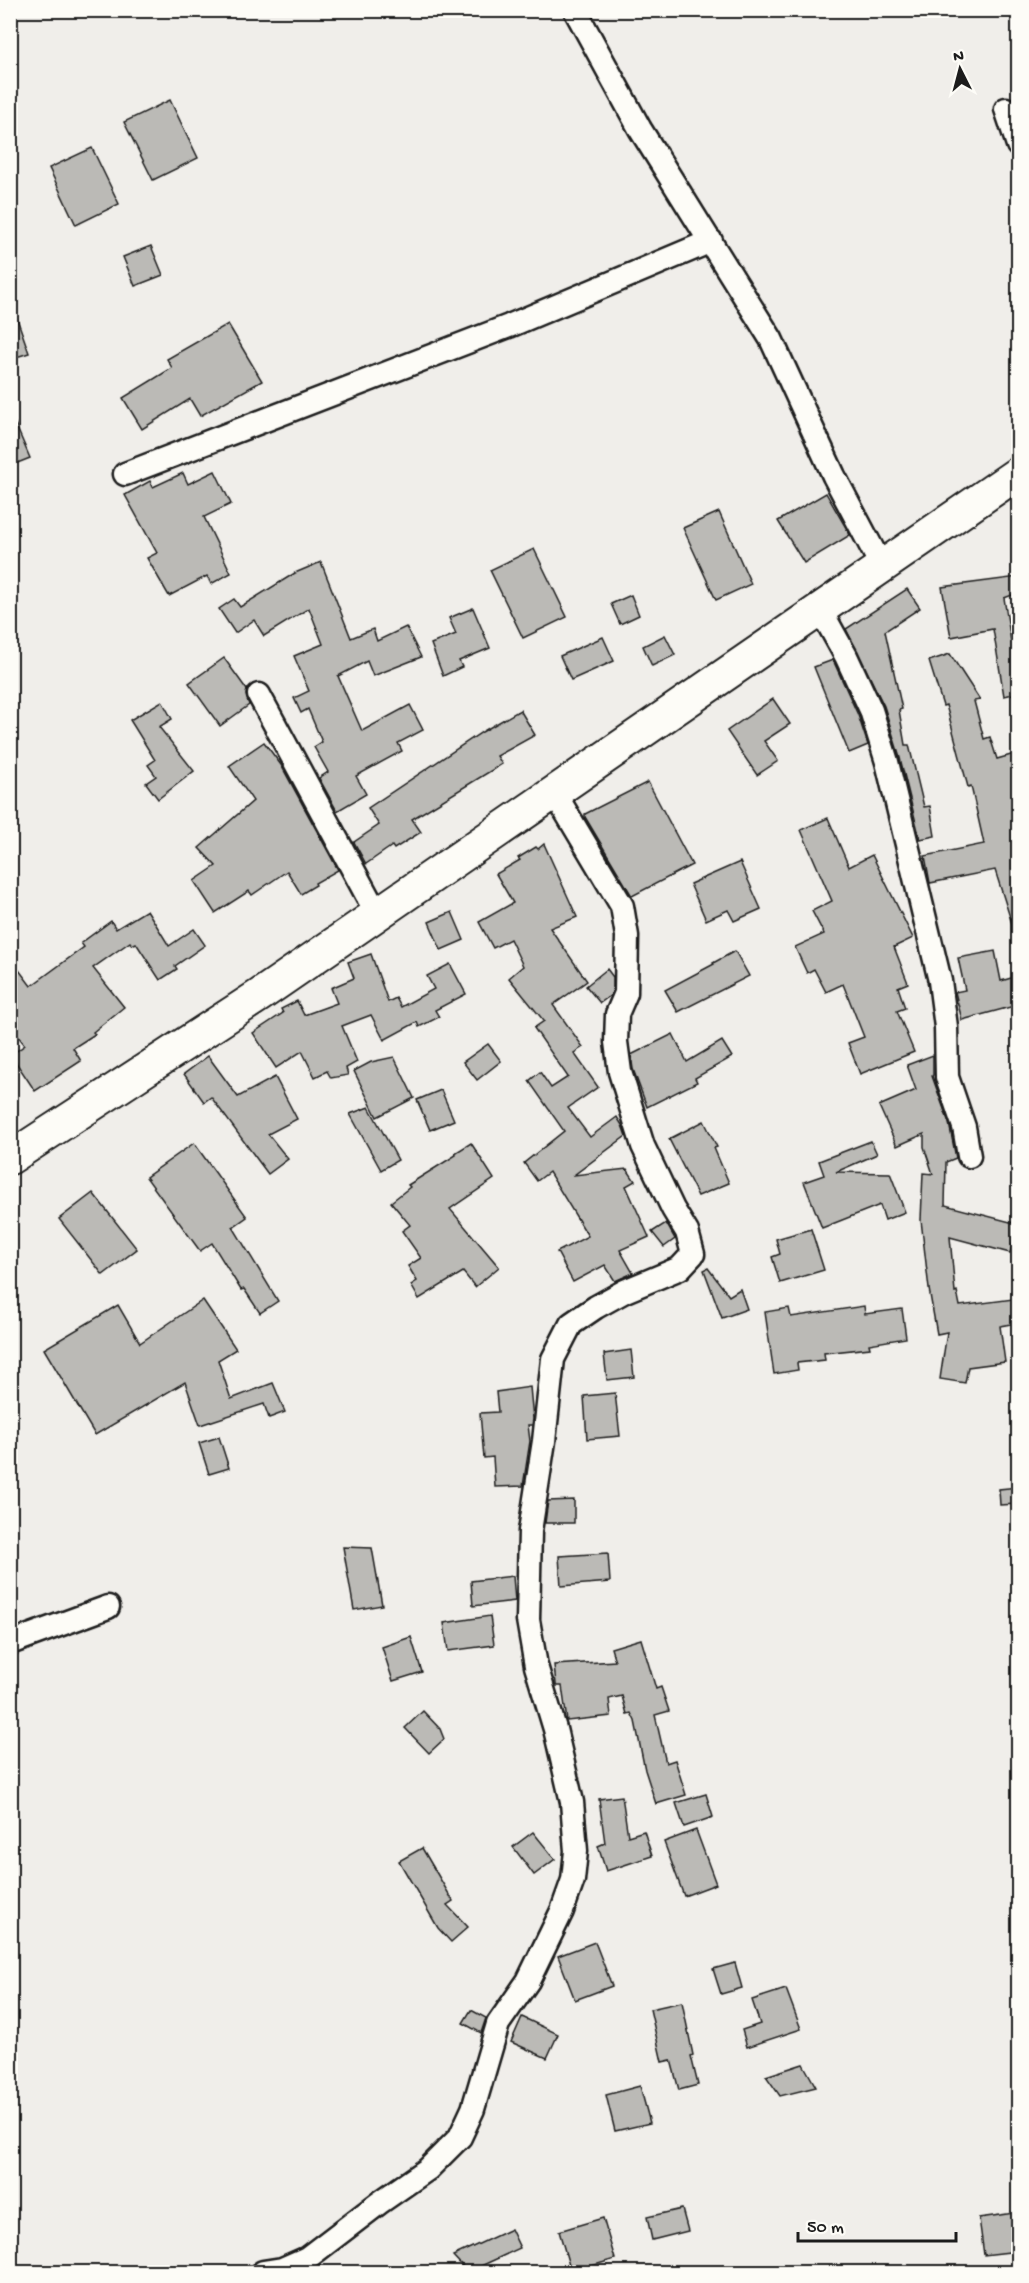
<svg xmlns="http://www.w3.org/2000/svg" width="1029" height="2283" viewBox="0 0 1029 2283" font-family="'Gochi Hand',sans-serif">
	<rect width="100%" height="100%" fill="#f0eeea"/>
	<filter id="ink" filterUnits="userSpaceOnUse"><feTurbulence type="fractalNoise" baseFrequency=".0167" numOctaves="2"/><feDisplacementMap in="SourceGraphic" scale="12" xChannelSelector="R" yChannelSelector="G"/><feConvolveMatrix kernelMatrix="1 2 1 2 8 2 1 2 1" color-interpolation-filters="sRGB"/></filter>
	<g filter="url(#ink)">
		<!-- building -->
		<g fill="#bbbab6" stroke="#1c1c1c" stroke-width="1.5">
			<polygon points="170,100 198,158 153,180 124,122"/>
			<polygon points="92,148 119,204 76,225 49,168"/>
			<polygon points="151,246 163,275 135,286 123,257"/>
			<polygon points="13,307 29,353 10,359 10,308"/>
			<polygon points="228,324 262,381 200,416 190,399 142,429 123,398 172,368 167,359"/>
			<polygon points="10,412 30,458 10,466"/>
			<polygon points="215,471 231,504 204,517 231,573 211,584 207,576 169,596 147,558 157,553 125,495 150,481 153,487 183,473 188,484"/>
			<polygon points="826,493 850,535 804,563 778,521"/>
			<polygon points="719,512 751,584 716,600 683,528"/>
			<polygon points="534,549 567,617 523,638 490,570"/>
			<polygon points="321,562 351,638 373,629 377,641 406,627 421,657 373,676 367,661 338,676 362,731 410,705 423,730 398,743 402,751 356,776 366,794 337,811 319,778 328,772 314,747 322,742 308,709 301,713 294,698 309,691 294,656 323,644 309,608 264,636 254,620 235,633 219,609 234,599 240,607 295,573"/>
			<polygon points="1018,577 1018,593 1004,598 1011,641 1016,641 1018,656 1018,693 1004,696 993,629 951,637 942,587"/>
			<polygon points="907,589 920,608 885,631 902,709 899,710 905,745 909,745 924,807 930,806 935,836 920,839 900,758 884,706 846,629"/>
			<polygon points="631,595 639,615 620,624 611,604"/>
			<polygon points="473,608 490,648 459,661 462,667 443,676 431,644 456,634 449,618"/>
			<polygon points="665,635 675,655 652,666 643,646"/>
			<polygon points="603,637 614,661 571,680 560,656"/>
			<polygon points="950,654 980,700 974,701 984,739 990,737 997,759 1018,753 1018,932 1015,933 995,870 930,883 925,856 984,844 971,786 968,787 946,705 943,706 929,661"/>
			<polygon points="224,658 247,690 246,695 249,705 220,726 189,683"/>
			<polygon points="833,660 858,715 868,745 849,753 814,667"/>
			<polygon points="773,699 790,724 764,741 778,761 757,775 727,731"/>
			<polygon points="162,701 172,719 159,727 194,771 158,799 146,783 156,776 148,765 155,760 130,720"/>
			<polygon points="520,710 535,735 497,756 502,764 412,819 421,832 394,849 392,846 366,864 354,842 379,825 368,808 482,732"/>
			<polygon points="264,742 281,765 338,870 315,883 316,885 301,894 287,871 252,895 249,891 215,913 194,881 216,866 199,848 253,801 229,766"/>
			<polygon points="648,782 692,865 632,896 585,817 585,814"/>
			<polygon points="828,818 849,867 872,855 913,938 894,947 908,983 898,987 905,1008 897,1011 914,1052 860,1074 848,1043 864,1037 843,984 826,992 814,969 807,973 795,947 824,934 812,911 832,901 801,830"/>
			<polygon points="544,844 577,917 550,928 587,981 553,1005 583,1047 574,1053 598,1087 568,1108 590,1137 617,1117 622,1125 626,1136 574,1175 627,1169 635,1181 626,1186 649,1237 620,1250 633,1273 615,1281 605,1265 573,1282 557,1252 588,1236 549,1172 537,1181 524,1163 564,1131 529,1081 540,1072 551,1088 568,1077 534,1028 544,1021 509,978 523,966 510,939 493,948 479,922 513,903 496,874 520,860 518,858 536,847 538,849"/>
			<polygon points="740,862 761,909 734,921 728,910 706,920 690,884"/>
			<polygon points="147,910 169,946 194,929 205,945 175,966 177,969 160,980 136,943 132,945 130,942 93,968 124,1007 93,1032 95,1034 73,1048 81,1061 35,1091 11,1055 25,1045 10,1026 10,958 31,986 84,947 81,943 111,921 116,929"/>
			<polygon points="452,912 464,940 441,950 429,922"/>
			<polygon points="735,951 749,976 678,1012 665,990 714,964 713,963"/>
			<polygon points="995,951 1001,981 1018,976 1018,1005 962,1020 955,992 965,990 958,958"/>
			<polygon points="371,954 388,1002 396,998 401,1007 434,989 427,976 450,964 466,994 435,1010 439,1017 419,1027 417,1022 384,1040 371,1015 342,1026 357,1062 346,1068 348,1075 331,1078 327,1071 315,1077 302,1051 276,1068 253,1033 283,1013 281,1009 297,1001 304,1015 337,1003 331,988 354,978 348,962"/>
			<polygon points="607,969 613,977 613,990 611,995 600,1003 586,986"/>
			<polygon points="673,1034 687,1062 722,1041 732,1057 695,1078 697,1082 647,1107 633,1069 631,1055"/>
			<polygon points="488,1044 501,1061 477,1080 463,1062"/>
			<polygon points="933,1055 933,1075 932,1076 949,1123 956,1158 946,1162 945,1205 1018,1224 1010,1253 950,1237 955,1292 957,1291 960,1306 1013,1299 1017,1323 1000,1326 1005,1362 968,1367 965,1383 940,1379 947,1332 937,1334 929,1289 921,1220 923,1173 933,1174 924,1147 924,1134 897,1146 879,1106 916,1090 907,1065"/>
			<polygon points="208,1056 238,1097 275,1077 297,1119 268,1134 288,1159 268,1174 211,1097 204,1102 184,1074"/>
			<polygon points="394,1057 414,1098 377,1117 354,1071 371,1062"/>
			<polygon points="441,1090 454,1120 430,1130 417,1100"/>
			<polygon points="369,1107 398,1160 381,1170 350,1114"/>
			<polygon points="704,1121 717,1147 714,1148 729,1183 698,1196 669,1139"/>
			<polygon points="871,1141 877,1154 836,1172 890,1173 905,1212 885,1220 880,1205 822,1228 804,1182 824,1175 819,1161"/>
			<polygon points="194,1143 247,1217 233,1227 278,1301 260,1313 244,1289 241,1290 212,1243 200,1251 146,1177"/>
			<polygon points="471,1143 494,1179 450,1209 499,1267 475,1287 463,1272 419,1299 411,1285 417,1281 408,1266 421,1258 402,1231 410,1225 391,1202 410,1187 408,1185 456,1155 455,1153"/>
			<polygon points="93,1193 137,1249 103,1275 59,1219"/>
			<polygon points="666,1223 675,1239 664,1247 652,1232"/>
			<polygon points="811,1229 824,1270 780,1283 772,1257 780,1254 776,1239"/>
			<polygon points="708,1268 729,1296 740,1289 747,1309 722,1318 704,1270"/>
			<polygon points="203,1300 236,1349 218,1360 231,1399 273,1383 285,1412 269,1418 264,1404 200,1425 185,1382 95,1435 44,1349 118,1305 140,1343"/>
			<polygon points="864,1306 865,1314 902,1309 906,1338 869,1344 870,1348 824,1353 825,1360 797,1363 798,1370 774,1374 765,1312 789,1308 791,1317"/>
			<polygon points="631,1350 634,1377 607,1380 604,1354"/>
			<polygon points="530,1387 533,1419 532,1425 528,1425 530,1441 523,1486 495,1487 493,1457 484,1458 480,1413 498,1412 496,1392"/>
			<polygon points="615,1393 620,1436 587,1439 584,1396"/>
			<polygon points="219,1437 229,1468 209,1474 199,1443"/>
			<polygon points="1018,1487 1018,1504 1000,1505 999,1489"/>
			<polygon points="574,1500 574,1523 545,1523 548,1501"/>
			<polygon points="343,1547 372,1548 382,1605 354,1610"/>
			<polygon points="608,1553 610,1582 561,1586 559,1556"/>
			<polygon points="513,1576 515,1601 473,1606 471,1581"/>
			<polygon points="490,1616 494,1645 448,1651 444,1623"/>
			<polygon points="411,1637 422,1672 393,1681 382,1647"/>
			<polygon points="641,1639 656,1689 661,1687 669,1711 655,1715 666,1763 675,1760 686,1795 656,1804 645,1770 635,1721 631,1713 627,1714 622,1696 609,1699 611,1716 567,1721 562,1686 556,1686 556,1684 554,1665 615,1661 611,1648"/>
			<polygon points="423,1711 440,1729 444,1739 429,1753 405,1728"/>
			<polygon points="706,1794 713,1817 684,1827 676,1803"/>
			<polygon points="622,1796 628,1836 644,1831 652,1856 606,1871 598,1846 605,1843 599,1799"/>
			<polygon points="696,1830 716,1884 684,1896 664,1842"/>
			<polygon points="533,1832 555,1859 534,1875 513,1847"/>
			<polygon points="422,1848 453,1901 447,1905 468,1927 451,1942 438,1928 399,1861"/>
			<polygon points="595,1942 612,1986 575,2000 558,1956"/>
			<polygon points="735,1963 742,1988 721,1994 713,1969"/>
			<polygon points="786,1989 801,2029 747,2047 742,2030 760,2024 752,2000"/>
			<polygon points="682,2002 693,2055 691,2056 698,2085 679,2090 671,2060 662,2062 650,2009"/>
			<polygon points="471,2010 486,2018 481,2033 463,2023"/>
			<polygon points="522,2017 558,2034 547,2058 511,2042"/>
			<polygon points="803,2064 816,2087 780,2096 766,2076"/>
			<polygon points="640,2086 650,2123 615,2131 606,2095"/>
			<polygon points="682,2209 688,2231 652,2240 647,2217"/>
			<polygon points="1014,2213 1018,2251 984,2255 979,2218"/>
			<polygon points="603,2218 615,2259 571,2272 559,2231"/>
			<polygon points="511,2229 520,2248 468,2272 453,2256"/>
		</g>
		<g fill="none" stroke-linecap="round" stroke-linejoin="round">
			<!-- street casing -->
			<g stroke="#1c1c1c" stroke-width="27">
				<g id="street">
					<polyline points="575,10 640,129 771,339 834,476 882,567"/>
					<polyline points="1006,109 1018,145"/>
					<polyline points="125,474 509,326 711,241"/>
					<polyline points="820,609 846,656 871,710 887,762 940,981 946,1027 947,1077 964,1127 969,1156"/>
					<polyline points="259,695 377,914"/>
					<polyline points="10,1643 108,1607"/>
					<polyline points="263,2272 282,2269 307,2258 379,2203 428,2169 460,2137 473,2109 498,2024 528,1981 562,1911 573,1880 576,1851 572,1802 555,1729 536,1666 528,1620 530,1531 544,1441 553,1359 571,1324 596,1307 625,1291 680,1268 693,1254 687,1232 673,1209 643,1146 620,1072 616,1042 617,1014 626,993 627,936 622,906 554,792"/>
				</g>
			</g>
			<!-- secondary casing -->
			<g stroke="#1c1c1c" stroke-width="36">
				<polyline id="secondary" points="10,1158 260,995 1018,473"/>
			</g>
			<!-- street -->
			<use href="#street" stroke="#fdfcf7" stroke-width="22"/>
			<!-- secondary -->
			<use href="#secondary" stroke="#fdfcf7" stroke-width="32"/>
		</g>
	</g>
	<!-- margin -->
	<rect width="1029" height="2283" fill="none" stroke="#fdfcf7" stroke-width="36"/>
	<rect x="18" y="18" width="993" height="2247" fill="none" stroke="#1c1c1c" stroke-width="2" filter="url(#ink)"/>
	<!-- north arrow -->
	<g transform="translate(960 69) rotate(354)" stroke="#fdfcf7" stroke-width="4.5" paint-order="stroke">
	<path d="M0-4.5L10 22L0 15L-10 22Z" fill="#1c1c1c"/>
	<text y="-9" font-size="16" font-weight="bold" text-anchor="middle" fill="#1c1c1c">N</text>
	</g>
	<!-- scale -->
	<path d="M798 2232v9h158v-9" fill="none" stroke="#1c1c1c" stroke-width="3"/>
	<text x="807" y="2232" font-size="18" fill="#1c1c1c" stroke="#fdfcf7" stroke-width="4.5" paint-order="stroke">50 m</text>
</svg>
